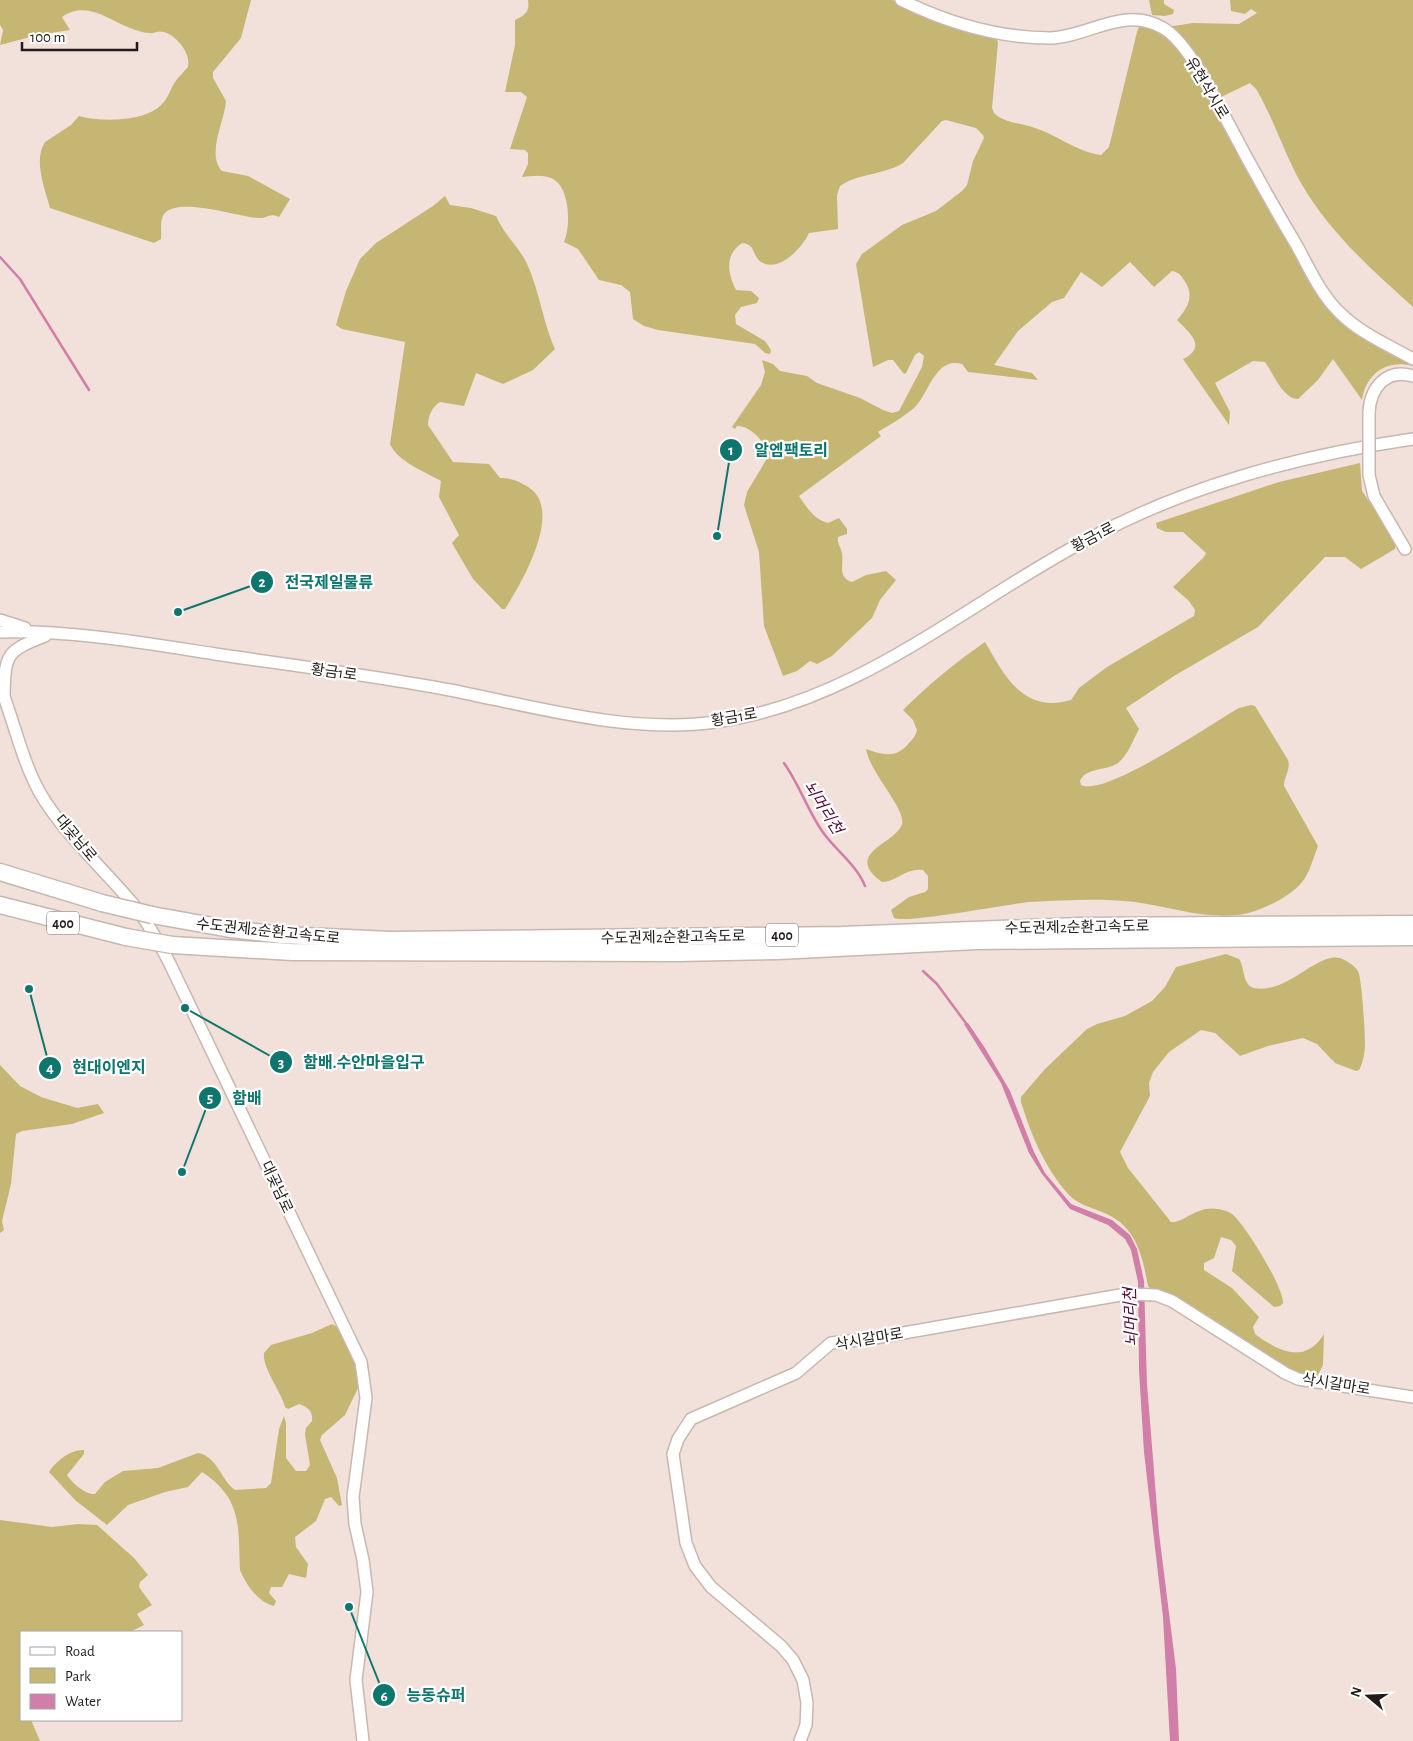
<svg xmlns="http://www.w3.org/2000/svg" width="1413" height="1741" viewBox="0 0 1413 1741" font-family="'Alegreya Sans','Noto Sans KR',sans-serif">
	<rect width="100%" height="100%" fill="#f1e1da"/>
	<!-- green -->
	<g fill="#c6b673">
		<path d="M0 0H251L241 38 213 72V78L226 101C225 120 206 154 222 171L248 176 290 199 279 217C269 212 267 219 258 218 238 217 181 197 165 213 159 219 162 231 161 239L154 243 50 208C45 189 33 160 45 142L71 125 79 116C100 122 145 122 161 105 168 99 170 89 175 82 179 76 184 72 188 67 191 53 177 36 164 32 158 30 154 34 149 33 143 33 136 30 130 28 108 20 87 0 62 17L70 30 38 35 0 45 3 30 0 25Z"/>
		<path d="M528 0H892L934 18 996 36 998 43 992 108 994 113C1004 123 1021 123 1035 128 1057 135 1077 152 1101 155L1109 147 1137 32 1139 27C1162 20 1180 52 1191 67L1329 305 1413 362V366C1386 359 1366 374 1362 400L1333 359 1318 380 1298 399C1283 399 1273 373 1265 362L1253 361 1215 383 1230 412 1229 425 1183 359C1207 347 1191 334 1177 320 1188 308 1195 295 1184 280 1181 275 1178 272 1172 271L1154 287 1130 262 1102 287 1081 272 1064 298 1052 302 1018 331 994 365 1032 373 1038 380 968 372 962 364C935 356 929 394 914 408 902 418 891 424 878 432L881 436 799 496C806 507 815 520 828 523L839 518 847 529V534L838 537C837 544 841 547 842 553 844 565 837 577 852 582L866 575 886 571 896 580 880 600 872 618 832 656 817 664 810 661 797 671 783 676 764 626 759 552 744 505 747 492 769 455C766 443 750 425 737 426L735 429 732 427 761 385 765 372 762 360 773 364 780 371 807 376 817 383 860 398 883 410 892 413 899 411 922 367 924 356 919 352 915 355 906 373 904 374 893 360H888L873 367 856 264 862 254 902 225 936 211 962 191 967 185 973 161 984 138 983 135 976 128 946 120 942 121 903 163C884 175 859 173 840 186L837 195 838 229 809 233C802 248 779 273 761 262 752 256 756 244 742 243 724 255 728 274 736 290L751 291 759 298 757 303 741 307 735 315 736 324 765 341 771 350 770 354 765 353 755 344 658 330 644 326 633 319 630 292 621 285 599 280 578 249 564 242C571 226 570 188 553 179 544 174 532 176 522 177L528 164V153L525 150 510 149 527 97 521 92H505L515 45V20C525 15 530 12 528 0Z"/>
		<polygon points="1149,0 1164,0 1164,4 1174,10 1173,14 1165,16 1152,15"/>
		<path d="M1230 0H1413V307C1372 270 1329 232 1301 183 1284 153 1274 119 1256 89L1250 83 1219 98 1167 27 1193 23 1239 24 1257 13 1251 9 1245 14 1231 11Z"/>
		<path d="M445 196 450 205 471 208 496 216C504 234 515 243 524 258 539 286 542 320 555 349L533 370 503 384 476 373 464 406 440 402C432 407 428 416 428 425L453 462 489 464 500 478C511 478 515 480 525 485 567 506 522 582 505 609H502L473 579 452 543 459 535 439 497 441 481C425 472 397 461 390 444L405 342 342 329 336 325 346 291 360 259 376 243 433 206Z"/>
		<path d="M1360 463 1362 491 1396 541 1395 549 1361 569 1345 557H1325L1258 627 1174 676 1126 708 1139 729C1133 740 1128 755 1118 763 1107 771 1086 767 1080 781L1081 785C1106 797 1212 723 1239 708L1251 705 1255 706 1288 760C1291 769 1284 777 1284 786L1318 846C1314 856 1311 868 1305 878 1296 893 1272 905 1255 911 1218 924 1173 907 1135 902 1100 898 1064 900 1029 902 1008 904 904 924 894 918L891 910 909 897 925 892 928 889V876L923 870C905 868 897 882 882 882 842 853 896 844 902 824 906 809 870 773 866 749 883 755 896 759 909 743 913 739 916 735 917 730L913 720 903 710C928 685 956 662 985 642 1005 676 1023 714 1071 700L1079 688 1107 667 1194 616 1195 610 1189 601 1173 587 1204 557 1206 553 1183 532H1166L1157 528 1156 523 1279 482Z"/>
		<path d="M1226 954 1239 959C1245 967 1242 985 1254 988 1286 995 1317 952 1340 958 1346 960 1354 965 1358 971 1362 979 1365 1032 1365 1044 1365 1052 1363 1063 1359 1070L1356 1071 1335 1063 1317 1044 1303 1038 1268 1046 1240 1056 1215 1033 1201 1030 1169 1052 1153 1072 1149 1083 1150 1096 1120 1152 1128 1168 1171 1222C1185 1223 1196 1205 1218 1209 1223 1210 1228 1211 1232 1214 1245 1224 1284 1288 1283 1303L1280 1306 1274 1307 1232 1271 1236 1246 1231 1240 1221 1237 1214 1258 1204 1263V1270L1232 1288 1259 1317 1253 1327 1255 1334C1278 1351 1305 1365 1324 1334L1323 1365 1318 1375 1313 1377 1296 1374 1151 1289 1148 1286C1142 1254 1136 1225 1102 1212 1090 1207 1077 1204 1068 1194 1045 1168 1031 1135 1021 1102V1097L1045 1069 1087 1029 1097 1024 1125 1016 1152 1001 1165 987 1176 967Z"/>
		<polygon points="0,1065 20,1086 41,1097 77,1108 98,1104 104,1113 72,1124 22,1131 16,1134 11,1184 2,1221 4,1230 0,1233"/>
		<path d="M332 1324 339 1328 357 1365 360 1384 345 1415 322 1435 320 1440 337 1478 342 1505 339 1506 331 1497 325 1499 316 1521 295 1537 296 1547 308 1564 306 1578 289 1574 282 1587H271L269 1593 276 1601 274 1606C258 1602 246 1585 240 1570 238 1527 243 1499 202 1472L188 1487 165 1492 128 1505 107 1525 75 1500 49 1472C56 1461 71 1449 84 1450V1454L67 1475C72 1483 86 1495 95 1494L105 1482 123 1471 158 1468 198 1453C217 1456 221 1480 235 1490L266 1488 271 1483 279 1429 284 1416 286 1423V1458L296 1471H306L310 1465 305 1434 306 1428 312 1421C313 1411 308 1407 299 1404L288 1409 285 1407C281 1391 262 1368 264 1353L271 1345 312 1333Z"/>
		<polygon points="0,1520 52,1527 78,1524 97,1525 134,1558 148,1575 140,1582 139,1587 152,1605 137,1614 144,1625 130,1632 21,1632 21,1720 31,1720 40,1741 0,1741"/>
	</g>
	<!-- water -->
	<polygon fill="#d17ea8" points="968,1023 985,1048 1010,1091 1034,1152 1045,1173 1071,1204 1112,1220 1130,1235 1137,1249 1144,1281 1147,1384 1159,1533 1176,1669 1179,1741 1170,1741 1163,1617 1144,1452 1139,1370 1138,1282 1131,1250 1125,1239 1108,1225 1070,1209 1042,1174 1029,1153 1001,1083 964,1024"/>
	<g fill="none" stroke-linecap="round" stroke-linejoin="round">
		<!-- stream -->
		<g stroke="#d17ea8" stroke-width="2.5">
			<polyline points="0,257 20,279 89,390"/>
			<path d="M784 763C799 784 807 809 822 831 835 850 856 864 865 886"/>
			<polyline points="923,971 937,984 968,1026"/>
		</g>
		<!-- minor casing -->
		<g stroke="#c7b7b0" stroke-width="14">
			<g id="minor">
				<path d="M901 0C946 22 999 38 1050 38 1089 37 1124 5 1163 28 1186 41 1213 93 1225 117 1248 161 1272 204 1297 246 1309 268 1321 295 1340 313 1360 333 1388 345 1413 359"/>
				<path d="M1369 413C1370 388 1386 368 1413 376"/>
				<polyline points="1374,496 1405,549"/>
				<polyline points="0,620 25,628"/>
				<path d="M0 632C74 630 150 644 222 655 298 666 375 676 450 690 536 707 628 734 716 722 854 703 962 607 1081 543 1184 486 1297 456 1413 439"/>
				<path d="M0 686C14 721 22 761 40 793 64 834 102 867 133 904 147 921 158 941 169 962L361 1362 366 1398 353 1497 355 1524 363 1560 367 1592 356 1680 363 1741"/>
				<path d="M4 695C5 653 7 651 45 636"/>
				<polyline points="800,1741 806,1725 807,1703 803,1680 793,1660 781,1646 711,1587 695,1566 686,1543 673,1454 678,1439 691,1419 796,1373 831,1343 875,1338 1126,1294 1156,1295 1172,1301 1285,1373 1298,1379 1413,1397"/>
			</g>
		</g>
		<!-- highway casing -->
		<g stroke="#c7b7b0" stroke-width="19">
			<g id="highway">
				<polyline points="0,872 102,903"/>
				<polyline points="0,905 126,937"/>
				<polyline points="152,915 230,929 283,935 390,940 842,935 1080,926 1413,924"/>
				<polyline points="172,945 292,952 677,953 778,951 976,941 1413,937"/>
			</g>
		</g>
		<!-- minor -->
		<use href="#minor" stroke="#fff" stroke-width="11"/>
		<!-- highway -->
		<use href="#highway" stroke="#fff" stroke-width="16"/>
		<!-- minor-bridge casing -->
		<g stroke="#c7b7b0" stroke-width="14" stroke-linecap="butt">
			<polyline id="minor-bridge" points="1369,413 1369,475 1374,496"/>
		</g>
		<!-- highway-bridge casing -->
		<g stroke="#c7b7b0" stroke-width="19" stroke-linecap="butt">
			<g id="highway-bridge">
				<polyline points="102,903 152,915"/>
				<polyline points="126,937 172,945"/>
			</g>
		</g>
		<!-- minor-bridge -->
		<use href="#minor-bridge" stroke="#fff" stroke-width="11"/>
		<!-- highway-bridge -->
		<use href="#highway-bridge" stroke="#fff" stroke-width="16"/>
	</g>
	<g text-anchor="middle" stroke-width="4.5" stroke-linejoin="round" paint-order="stroke">
		<!-- shield labels -->
		<g fill="#fff" stroke="#645f5e" stroke-width="1">
			<rect x="47" y="911.5" width="32" height="23" rx="4"/>
			<rect x="766" y="923.5" width="32" height="23" rx="4"/>
		</g>
		<g font-size="14" font-weight="bold" fill="#211b19">
			<text x="63" y="928">400</text>
			<text x="782" y="940">400</text>
		</g>
		<!-- street labels -->
		<g font-size="15" fill="#211b19" stroke="#fff">
			<text transform="translate(1207 88) rotate(59)" y="5">유현삭시로</text>
			<text transform="translate(1093 537) rotate(-28)" y="5">황금1로</text>
			<text transform="translate(334 672) rotate(8)" y="5">황금1로</text>
			<text transform="translate(734 717) rotate(-10)" y="5">황금1로</text>
			<text transform="translate(76 838) rotate(50)" y="5">대곶남로</text>
			<text transform="translate(1077 927) rotate(-1)" y="5">수도권제2순환고속도로</text>
			<text transform="translate(268 931) rotate(6)" y="5">수도권제2순환고속도로</text>
			<text transform="translate(673 937) rotate(-1)" y="5">수도권제2순환고속도로</text>
			<text transform="translate(277 1187) rotate(65)" y="5">대곶남로</text>
			<text transform="translate(869 1339) rotate(-10)" y="5">삭시갈마로</text>
			<text transform="translate(1336 1384) rotate(9)" y="5">삭시갈마로</text>
		</g>
		<!-- water labels -->
		<g font-size="16" font-style="italic" fill="#550a38" stroke="#fff">
			<text transform="translate(824 807) rotate(58)" y="6">뇌머리천</text>
			<text transform="translate(1130 1317) rotate(-92)" y="6">뇌머리천</text>
		</g>
	</g>
	<!-- callouts -->
	<path fill="none" stroke="#0f766e" stroke-width="2" d="M717 536L731 450M178 612L262 582M185 1008L281 1062M29 989L50 1068M182 1172L210 1098M349 1607L384 1695"/>
	<g fill="#0f766e" stroke="#fff" stroke-width="2">
		<circle cx="717" cy="536" r="5"/>
		<circle cx="178" cy="612" r="5"/>
		<circle cx="185" cy="1008" r="5"/>
		<circle cx="29" cy="989" r="5"/>
		<circle cx="182" cy="1172" r="5"/>
		<circle cx="349" cy="1607" r="5"/>
		<circle cx="731" cy="450" r="12"/>
		<circle cx="262" cy="582" r="12"/>
		<circle cx="281" cy="1062" r="12"/>
		<circle cx="50" cy="1068" r="12"/>
		<circle cx="210" cy="1098" r="12"/>
		<circle cx="384" cy="1695" r="12"/>
	</g>
	<g font-size="15" text-anchor="middle" font-weight="bold" fill="#fff">
		<text x="731" y="455">1</text>
		<text x="262" y="587">2</text>
		<text x="281" y="1068">3</text>
		<text x="50" y="1073">4</text>
		<text x="210" y="1103">5</text>
		<text x="384" y="1701">6</text>
	</g>
	<g font-size="16" text-anchor="middle" font-weight="bold" fill="#0f766e" stroke="#fff" stroke-width="4.5" stroke-linejoin="round" paint-order="stroke">
		<text x="791" y="456">알엠팩토리</text>
		<text x="329" y="588">전국제일물류</text>
		<text x="364" y="1068">함배.수안마을입구</text>
		<text x="109" y="1073">현대이엔지</text>
		<text x="247" y="1104">함배</text>
		<text x="436" y="1701">능동슈퍼</text>
	</g>
	<!-- legend -->
	<rect x="20" y="1631" width="162" height="90" fill="#ffffff" stroke="#a6a4a3"/>
	<rect x="30" y="1647" width="25" height="8" fill="#ffffff" stroke="#a6a4a3"/>
	<text x="65" y="1656" font-size="15" fill="#211b19">Road</text>
	<rect x="30" y="1668" width="25" height="15" fill="#c6b673" stroke="#a6a4a3"/>
	<text x="65" y="1681" font-size="15" fill="#211b19">Park</text>
	<rect x="30" y="1694" width="25" height="15" fill="#d17ea8" stroke="#a6a4a3"/>
	<text x="65" y="1706" font-size="15" fill="#211b19">Water</text>
	<!-- north arrow -->
	<g transform="translate(1368 1696) rotate(289)" stroke="#ffffff" stroke-width="4" paint-order="stroke">
	<path d="M0-4L9 19L0 12L-9 19Z" fill="#211b19"/>
	<text y="-8" font-size="14" font-weight="bold" text-anchor="middle" fill="#211b19">N</text>
	</g>
	<!-- scale -->
	<path d="M22 42v8h115v-8" fill="none" stroke="#211b19" stroke-width="2.5"/>
	<text x="30" y="42" font-size="15" fill="#211b19" stroke="#ffffff" stroke-width="4" paint-order="stroke">100 m</text>
</svg>
